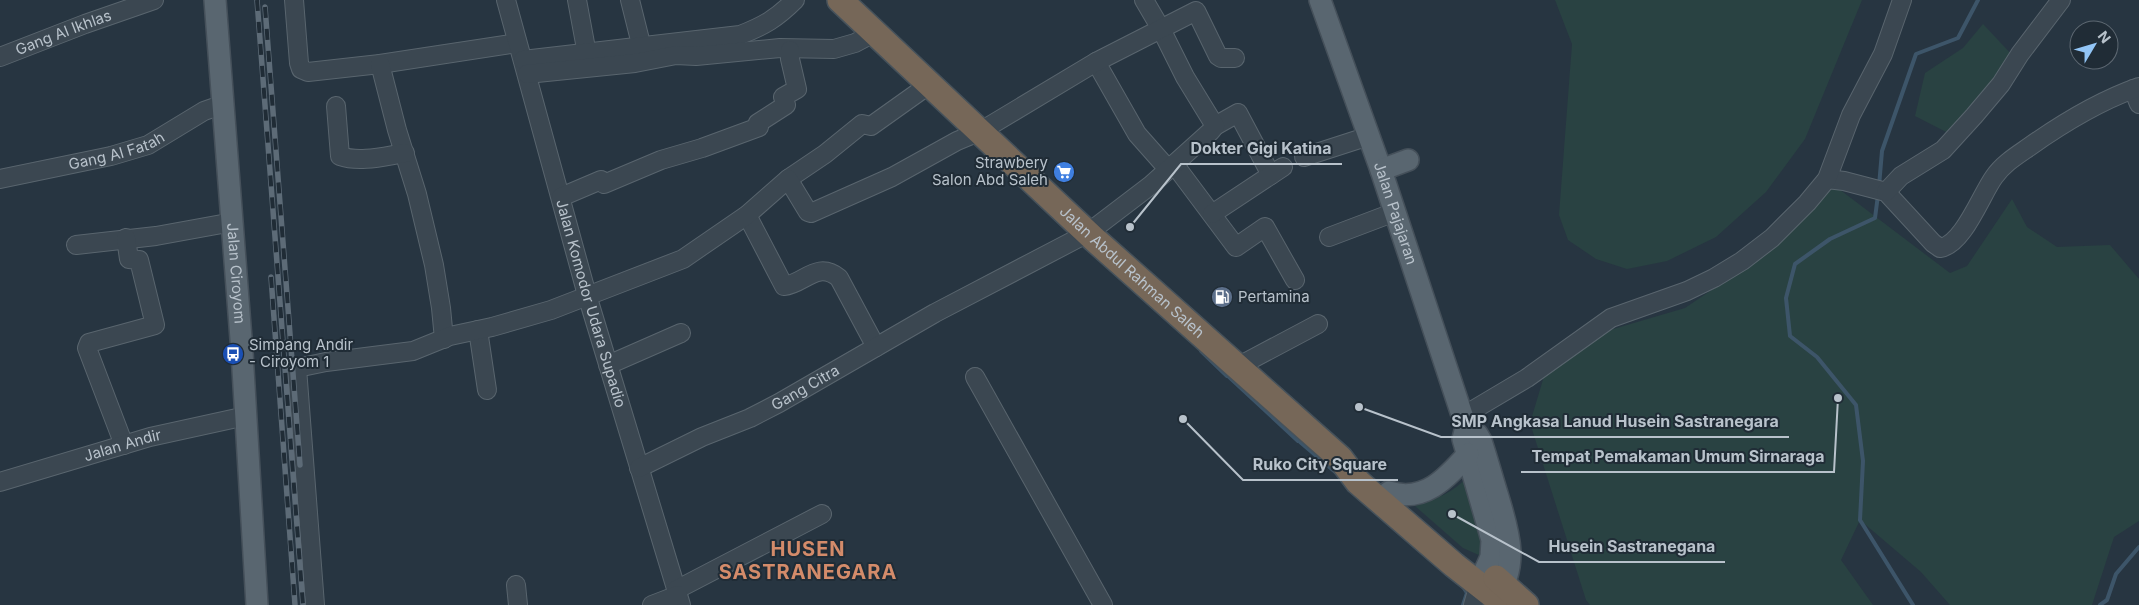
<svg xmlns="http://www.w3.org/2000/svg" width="2139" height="605" viewBox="0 0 2139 605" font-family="Inter,sans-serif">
	<rect width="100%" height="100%" fill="#273541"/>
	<!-- green -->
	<g fill="#294242">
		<polygon points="1555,0 1862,0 1805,139 1766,192 1716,237 1667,261 1627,269 1596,259 1568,240 1559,215 1572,44"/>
		<polygon points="1983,24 2013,56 1950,134 1915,116 1925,73 1963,48"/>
		<polygon points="1835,186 1950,273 1967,266 2012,199 2027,227 2057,247 2110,245 2139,279 2139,521 2114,537 2092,605 1950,605 1921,572 1860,520 1841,560 1873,605 1590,605 1586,600 1530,423 1545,373 1593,335 1685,308 1753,262"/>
		<path d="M1469 475 1489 541 1481 556 1463 548 1415 506C1436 499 1455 492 1469 475Z"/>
	</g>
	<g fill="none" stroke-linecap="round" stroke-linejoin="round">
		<!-- stream -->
		<g stroke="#3d5569" stroke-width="4">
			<polyline points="1879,186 1882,151 1916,54 1958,38 1978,0"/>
			<polyline points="1878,195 1875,218 1830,239 1795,264 1786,298 1790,336 1817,357 1856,405 1863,461 1860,520 1913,605"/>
			<polyline points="1201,351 1227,376"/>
			<polyline points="1228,376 1298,441"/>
			<polyline points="1300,442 1340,476"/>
			<polyline points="1462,585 1467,593 1463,605"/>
			<polyline points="2100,605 2107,600 2116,574 2139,547"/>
		</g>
		<!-- minor casing -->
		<g stroke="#59656e" stroke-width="20">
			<g id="minor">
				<polyline points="294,0 299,63 301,69 308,72 380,64 517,43"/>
				<path id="s1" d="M506 0 587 295 681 605"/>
				<polyline points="577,0 587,54"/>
				<polyline points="630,0 642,48"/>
				<path id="s2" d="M0 57 85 24 154 0"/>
				<path d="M523 60 740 35C764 26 777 18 795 0"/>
				<polyline points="1096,62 1137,134 1168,169"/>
				<polyline points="380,64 397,130 417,194 434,265 441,308 444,339"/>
				<polyline points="527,74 635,63 676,55 696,56 780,48 834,49 855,43 874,33"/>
				<polyline points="2133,89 2139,104"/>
				<path d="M336 106 340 156C360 163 385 156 405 153"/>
				<polyline points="1215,126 1238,113 1271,175"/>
				<polyline points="1304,157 1369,136"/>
				<polyline points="1174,164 1236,247 1265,227 1295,280"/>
				<path id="s3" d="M0 179 111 156 148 145 204 111 224 104"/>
				<polyline points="788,179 825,154 862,124 871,126 930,84"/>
				<path d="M1827 179 1844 181 1886 192 1933 243 1940 248C1963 245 1981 195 1994 177 2003 164 2016 156 2029 147 2063 123 2099 101 2139 87"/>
				<polyline points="1886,192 1901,176 1943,150 1974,116 2001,84 2020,54 2061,0"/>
				<polyline points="561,197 601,180 604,184 661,160 702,148 759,127 758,123 786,105 783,97 797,89 790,59 790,50"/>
				<polyline points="1212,214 1283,167"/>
				<path d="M747 215 784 286C804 284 817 260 839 278L876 347"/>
				<polyline points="1329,237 1395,212"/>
				<polyline points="76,245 156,236 233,222"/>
				<polyline points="478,330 487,390"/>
				<polyline points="608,365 681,333"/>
				<polyline points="1237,367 1318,324"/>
				<polyline points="975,377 1103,605"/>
				<polyline points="1463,416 1527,378 1611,318 1687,291 1714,278 1742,261 1772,238 1807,203 1827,179 1851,115 1883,54 1902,0"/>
				<polyline points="124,445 87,348 89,343 155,325 139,260 129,259 126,238"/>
				<path id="s4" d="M639 468 702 437 750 418 779 403 935 313 1088 233 1151 185 1211 131 1215 126 1185 77 1161 29 1144 0"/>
				<path id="s5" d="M0 482 150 437 246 416"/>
				<polyline points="516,585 518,605"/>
				<polyline points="676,590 822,514"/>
				<polyline points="315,605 297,368 326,362 413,351 450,336 492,327 551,310 683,259 747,215 788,179 808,212 811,213 892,177 957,141 981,131 1096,62 1196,11 1218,56 1221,58 1235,58"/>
				<polyline points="652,605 678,595"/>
				<polyline points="1473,605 1479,584"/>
			</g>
		</g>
		<!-- major casing -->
		<g stroke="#45505a" stroke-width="24">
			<g id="major">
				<path id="s6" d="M215 0 242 352 257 605"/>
				<path id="s7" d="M1320 0 1381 170 1466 427 1463 439 1492 540 1491 557 1479 584"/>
				<polyline points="1381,170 1408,160"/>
				<path d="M1466 427 1477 434 1481 441C1487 459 1492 478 1498 497 1508 531 1520 565 1496 597"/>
				<path d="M1389 492C1424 503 1446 479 1468 454"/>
			</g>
		</g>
		<!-- highway casing -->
		<g stroke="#46525b" stroke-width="28">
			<g id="highway">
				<path id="s8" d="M840 0 1094 239 1340 458 1358 482 1454 565 1505 605"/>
				<polyline points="1496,578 1526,605"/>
			</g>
		</g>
		<!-- minor -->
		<use href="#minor" stroke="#3b4751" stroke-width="18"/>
		<!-- major -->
		<use href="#major" stroke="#596670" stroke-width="21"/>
		<!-- highway -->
		<use href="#highway" stroke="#766758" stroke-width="25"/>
		<!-- rail casing -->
		<g stroke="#5d6b77" stroke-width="5.5">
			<g id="rail">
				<polyline points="257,0 303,605"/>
				<polyline points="265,7 300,465"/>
				<polyline points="271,277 295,605"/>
			</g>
		</g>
		<!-- rail -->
		<use href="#rail" stroke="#202c36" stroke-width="4" stroke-dasharray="11" stroke-linecap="butt"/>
	</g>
	<!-- icons -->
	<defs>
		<g id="supermarket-disc" transform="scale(1.125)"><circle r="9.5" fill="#3f7fe0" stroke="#202c36"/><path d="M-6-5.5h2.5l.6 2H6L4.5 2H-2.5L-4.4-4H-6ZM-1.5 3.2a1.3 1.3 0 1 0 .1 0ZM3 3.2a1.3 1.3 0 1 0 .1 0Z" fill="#fff"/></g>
		<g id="fuel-disc" transform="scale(1.125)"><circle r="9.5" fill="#5c6f8a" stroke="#202c36"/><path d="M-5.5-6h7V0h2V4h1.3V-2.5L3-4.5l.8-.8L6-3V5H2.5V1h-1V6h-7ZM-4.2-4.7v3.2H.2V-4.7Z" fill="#fff"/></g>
		<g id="bus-disc" transform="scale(1.125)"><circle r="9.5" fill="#1a4fb4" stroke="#202c36"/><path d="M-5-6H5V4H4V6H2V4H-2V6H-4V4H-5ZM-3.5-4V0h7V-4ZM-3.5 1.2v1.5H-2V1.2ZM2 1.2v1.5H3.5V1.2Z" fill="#fff"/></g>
	</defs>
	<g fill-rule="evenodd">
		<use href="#supermarket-disc" x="1064" y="172"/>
		<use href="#fuel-disc" x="1222" y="297"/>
		<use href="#bus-disc" x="233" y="354"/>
	</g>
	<g text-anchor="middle" stroke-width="4" stroke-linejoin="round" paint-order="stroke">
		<!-- street labels -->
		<g font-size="15" fill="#b8c2cb" stroke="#202c36">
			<text dy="5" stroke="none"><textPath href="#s2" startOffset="68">Gang Al Ikhlas</textPath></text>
			<text dy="5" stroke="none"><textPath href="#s3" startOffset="120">Gang Al Fatah</textPath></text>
			<text dy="5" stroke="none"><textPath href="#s7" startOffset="226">Jalan Pajajaran</textPath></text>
			<text dy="5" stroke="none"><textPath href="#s6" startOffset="274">Jalan Ciroyom</textPath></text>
			<text dy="5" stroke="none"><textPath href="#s8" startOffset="399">Jalan Abdul Rahman Saleh</textPath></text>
			<text dy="5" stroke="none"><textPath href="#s1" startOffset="315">Jalan Komodor Udara Supadio</textPath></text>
			<text dy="5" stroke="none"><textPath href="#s4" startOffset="185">Gang Citra</textPath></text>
			<text dy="5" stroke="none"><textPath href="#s5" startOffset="128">Jalan Andir</textPath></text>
		</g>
		<!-- poi labels -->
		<g font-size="15" fill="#b8c2cb" stroke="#202c36" text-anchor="start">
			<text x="1048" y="168" text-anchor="end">Strawbery<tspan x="1048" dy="17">Salon Abd Saleh</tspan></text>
			<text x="1238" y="302">Pertamina</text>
			<text x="249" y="350">Simpang Andir<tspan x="249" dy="17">- Ciroyom 1</tspan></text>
		</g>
		<!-- district labels -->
		<g font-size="20" font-weight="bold" letter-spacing="1" fill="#d38b6a" stroke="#202c36">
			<text x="808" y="556">HUSEN<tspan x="808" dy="23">SASTRANEGARA</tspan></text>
		</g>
	</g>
	<!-- callouts -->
	<path fill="none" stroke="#b8c2cb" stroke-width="2" d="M1130 227L1181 164H1342M1359 407L1441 437H1789M1838 398L1834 472H1521M1183 419L1243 480H1398M1452 514L1539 562H1725"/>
	<g fill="#b8c2cb" stroke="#202c36" stroke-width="2">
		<circle cx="1130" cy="227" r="5"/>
		<circle cx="1359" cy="407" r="5"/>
		<circle cx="1838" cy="398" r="5"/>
		<circle cx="1183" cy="419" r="5"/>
		<circle cx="1452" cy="514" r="5"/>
	</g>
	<g font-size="16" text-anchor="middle" font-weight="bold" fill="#b8c2cb" stroke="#202c36" stroke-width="4" stroke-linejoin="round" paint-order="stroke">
		<text x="1261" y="154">Dokter Gigi Katina</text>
		<text x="1615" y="427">SMP Angkasa Lanud Husein Sastranegara</text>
		<text x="1678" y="462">Tempat Pemakaman Umum Sirnaraga</text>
		<text x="1320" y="470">Ruko City Square</text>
		<text x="1632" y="552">Husein Sastranegana</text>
	</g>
	<!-- north arrow -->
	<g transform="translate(2094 45) rotate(52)"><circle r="24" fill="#202c36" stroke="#5d6872"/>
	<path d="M0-4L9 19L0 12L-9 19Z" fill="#92c5f6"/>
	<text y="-8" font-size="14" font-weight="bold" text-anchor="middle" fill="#b8c2cb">N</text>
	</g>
</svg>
